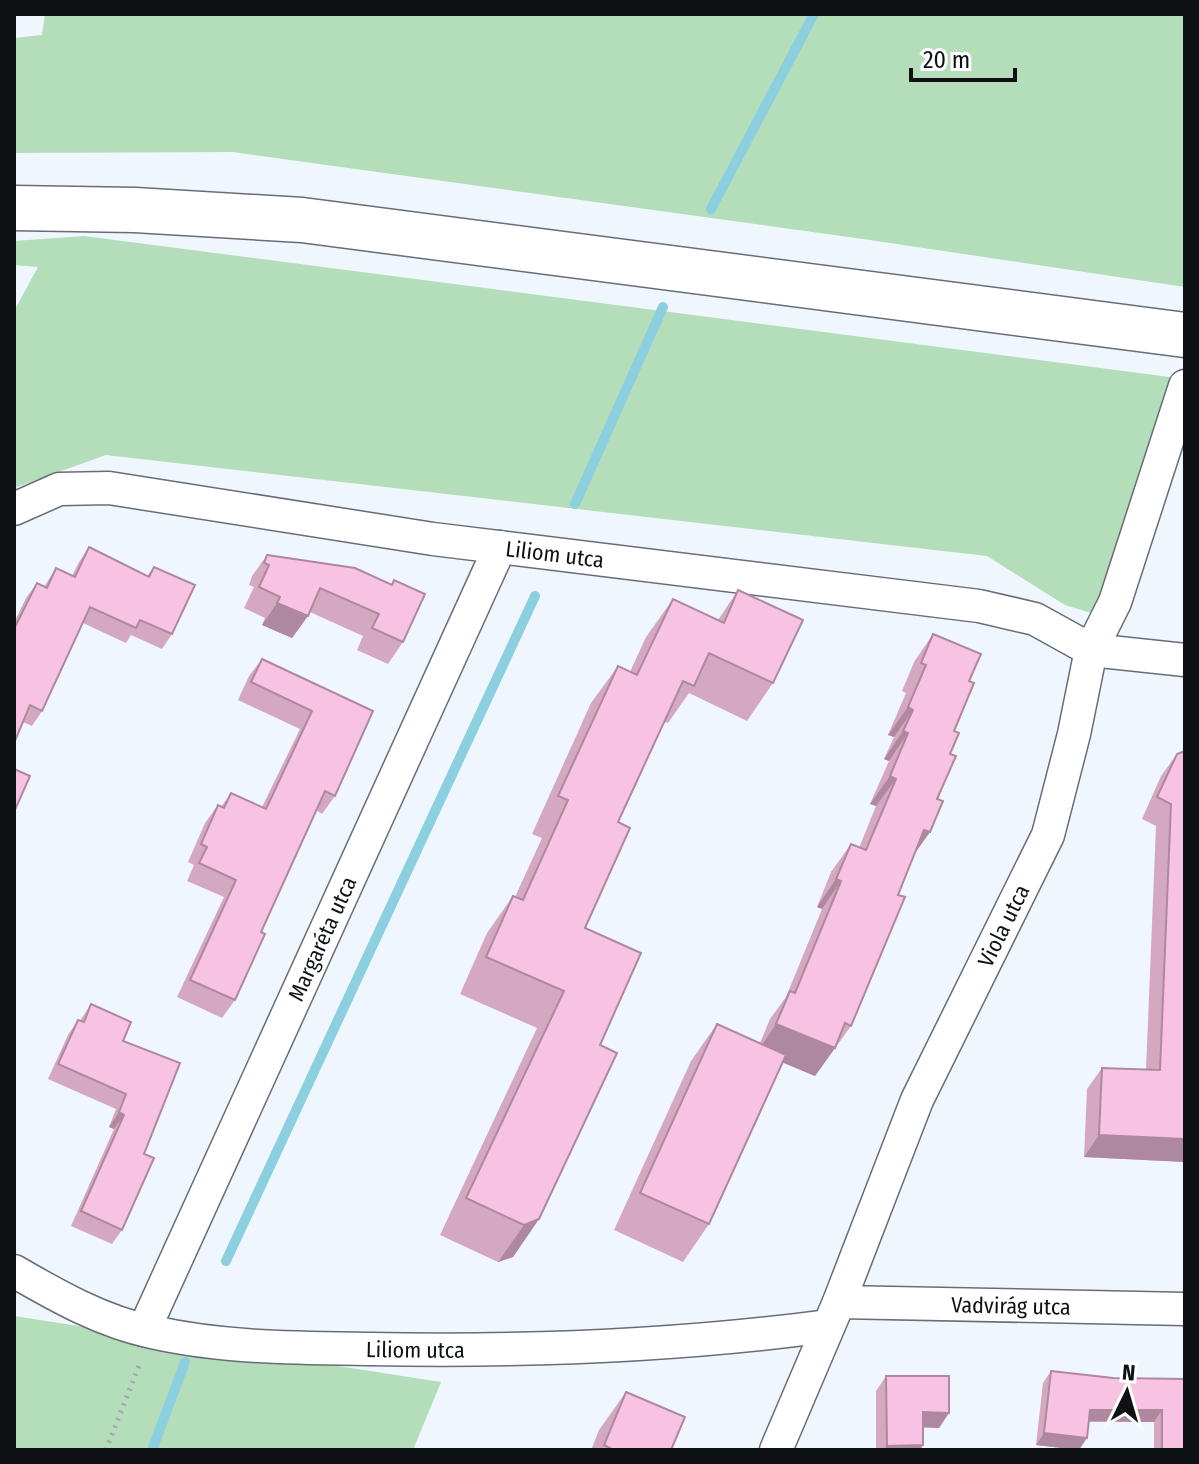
<svg xmlns="http://www.w3.org/2000/svg" width="1199" height="1464" viewBox="0 0 1199 1464" font-family="'Fira Sans Condensed',sans-serif">
	<rect width="100%" height="100%" fill="#f0f6fe"/>
	<!-- green -->
	<g fill="#b4ddba">
		<polygon points="45,14 1185,14 1185,287 863,239 233,152 14,153 14,38 42,35"/>
		<polygon points="84,236 1185,379 1121,622 1065,605 987,556 106,455 14,488 14,311 38,267 14,265 14,241"/>
		<polygon points="14,1316 441,1382 413,1450 14,1450"/>
	</g>
	<g fill="none" stroke-linecap="round" stroke-linejoin="round">
		<!-- stream -->
		<g stroke="#8cd0df" stroke-width="10">
			<polyline points="711,209 814,14"/>
			<polyline points="575,504 663,307"/>
			<polyline points="226,1261 535,596"/>
			<polyline points="152,1450 185,1362"/>
		</g>
		<!-- minor casing -->
		<g stroke="#676d77" stroke-width="35">
			<g id="minor">
				<path id="s1" d="M14 509 59 489 109 488 433 539 979 606 1035 619 1091 650 1185 660"/>
				<path id="s2" d="M14 1271C57 1296 103 1322 152 1332 223 1348 297 1348 369 1349 522 1352 677 1346 828 1326"/>
				<path id="s3" d="M839 1302 1185 1309"/>
				<path id="s4" d="M144 1330 500 547"/>
				<path id="s5" d="M776 1450 839 1302 917 1100 1048 835 1074 734 1091 650 1115 602 1185 386"/>
			</g>
		</g>
		<!-- primary casing -->
		<g stroke="#676d77" stroke-width="47">
			<polyline id="primary" points="14,208 135,210 302,220 1185,335"/>
		</g>
		<!-- path -->
		<polyline stroke="#a4a9af" stroke-width="5" stroke-dasharray="2 6" stroke-linecap="butt" points="106,1450 140,1363"/>
		<!-- minor -->
		<use href="#minor" stroke="#fff" stroke-width="32"/>
		<!-- primary -->
		<use href="#primary" stroke="#fff" stroke-width="44"/>
	</g>
	<!-- wall -->
	<g fill="#d5a8c2">
		<polygon points="89,547 147,576 154,567 172,634 162,649 131,635 126,643 83,623 42,711 32,726 23,722 14,743 14,623 26,598 37,583 44,587 56,568 72,576 79,562"/>
		<polygon points="267,555 391,585 394,580 403,642 388,664 357,650 363,636 310,612 292,638 262,625 265,618 244,608 254,587 249,585 252,576"/>
		<polygon points="738,590 773,683 747,721 689,693 668,723 664,722 618,822 585,928 600,1045 539,1219 513,1257 498,1262 440,1235 537,1028 460,994 487,933 513,896 515,897 542,838 532,834 591,703 618,666 630,672 646,637 673,599 718,620"/>
		<polygon points="933,634 969,681 954,731 950,754 930,832 915,853 898,895 851,1026 815,1076 783,1062 709,1224 683,1262 614,1230 691,1061 717,1024 760,1043 770,1019 786,997 822,909 817,907 831,872 851,844 859,848 876,806 870,804 889,761 884,759 894,737 888,735 906,693 902,691 914,662"/>
		<polygon points="262,659 373,711 335,796 322,814 316,810 261,932 235,1000 222,1018 177,997 224,897 187,881 194,865 188,862 205,823 218,805 221,807 231,793 262,807 300,729 238,700 249,676"/>
		<polygon points="1185,751 1185,1162 1084,1157 1087,1089 1102,1068 1146,1070 1156,826 1142,819 1161,776 1177,754"/>
		<polygon points="91,1004 123,1041 144,1154 122,1230 112,1244 71,1226 114,1129 109,1127 116,1109 48,1079 68,1035 78,1020 80,1021"/>
		<polygon points="1051,1371 1113,1378 1185,1379 1185,1450 1154,1450 1154,1422 1089,1422 1079,1450 1036,1445 1043,1383"/>
		<polygon points="886,1376 939,1428 923,1427 923,1445 920,1450 876,1450 876,1391"/>
		<polygon points="626,1392 671,1450 591,1450 599,1430"/>
	</g>
	<!-- shaded-wall -->
	<g fill="#ae889e">
		<polygon points="277,603 308,616 292,638 262,625"/>
		<polygon points="908,707 913,710 894,737 888,735"/>
		<polygon points="903,731 908,733 889,761 884,759"/>
		<polygon points="890,776 896,779 876,806 870,804"/>
		<polygon points="924,830 930,832 910,860"/>
		<polygon points="836,879 841,881 822,909 817,907"/>
		<polygon points="776,1024 835,1048 815,1076 757,1052"/>
		<polygon points="119,1112 124,1115 114,1129 109,1127"/>
		<polygon points="1099,1135 1185,1139 1185,1162 1084,1157"/>
		<polygon points="539,1219 513,1257 498,1262 524,1225"/>
		<polygon points="1090,1410 1162,1410 1154,1422 1082,1421"/>
		<polygon points="923,1412 949,1413 939,1428 912,1427"/>
		<polygon points="1044,1433 1087,1438 1079,1450 1036,1445"/>
		<polygon points="923,1445 920,1450 883,1450 887,1446"/>
	</g>
	<!-- building -->
	<g fill="#f8c3e2" stroke="#ae889e" stroke-width="2">
		<polygon points="89,547 149,577 154,567 195,585 172,634 140,620 136,628 90,607 42,711 30,705 14,743 14,629 37,583 47,588 56,568 75,577"/>
		<polygon points="267,555 355,568 392,585 394,580 425,594 403,642 372,628 379,614 320,588 308,616 277,603 280,597 259,587 269,565 264,563"/>
		<polygon points="738,590 803,620 773,683 709,653 694,686 683,681 618,822 630,828 585,928 641,953 600,1045 617,1053 539,1219 524,1225 466,1198 564,991 486,957 513,896 523,900 568,800 558,796 618,666 637,675 673,599 724,623"/>
		<polygon points="933,634 981,654 969,681 974,683 954,731 959,733 950,754 956,756 937,799 943,801 930,832 924,830 898,895 905,897 851,1026 845,1023 835,1048 776,1024 790,991 795,993 841,881 836,879 851,844 866,850 896,779 890,776 908,733 903,731 913,710 908,707 926,665 921,663"/>
		<polygon points="262,659 373,711 335,796 325,791 261,932 265,934 235,1000 190,980 236,880 199,863 207,847 201,844 218,805 224,808 231,793 266,809 312,711 251,682"/>
		<polygon points="1185,751 1185,1139 1099,1135 1102,1068 1160,1070 1171,804 1157,797 1177,754"/>
		<polygon points="14,769 30,776 14,812"/>
		<polygon points="91,1004 131,1022 123,1041 180,1063 144,1154 154,1158 122,1230 81,1211 124,1115 119,1112 126,1094 58,1064 78,1020 84,1022"/>
		<polygon points="717,1024 786,1055 709,1224 640,1193"/>
		<polygon points="1051,1371 1113,1378 1185,1379 1185,1450 1162,1450 1162,1410 1090,1410 1087,1438 1044,1433"/>
		<polygon points="886,1376 949,1376 949,1413 923,1412 923,1445 887,1446"/>
		<polygon points="626,1392 685,1417 671,1450 609,1450 610,1448 604,1445"/>
	</g>
	<g text-anchor="middle" stroke-width="7" stroke-linejoin="round" paint-order="stroke">
		<!-- street labels -->
		<g font-size="22" fill="#0f1215" stroke="#fff">
			<text dy="8" stroke="none"><textPath href="#s1" startOffset="550">Liliom utca</textPath></text>
			<text dy="8" stroke="none"><textPath href="#s5" startOffset="572">Viola utca</textPath></text>
			<text dy="8" stroke="none"><textPath href="#s4" startOffset="430">Margaréta utca</textPath></text>
			<text dy="8" stroke="none"><textPath href="#s3" startOffset="172">Vadvirág utca</textPath></text>
			<text dy="8" stroke="none"><textPath href="#s2" startOffset="416">Liliom utca</textPath></text>
		</g>
	</g>
	<!-- border -->
	<rect width="1199" height="1464" fill="none" stroke="#0f1215" stroke-width="32"/>
	<!-- north arrow -->
	<g transform="translate(1127 1392) rotate(5)" stroke="#ffffff" stroke-width="6" paint-order="stroke">
	<path d="M0-6L14 30L0 20L-14 30Z" fill="#0f1215"/>
	<text y="-12" font-size="22" font-weight="bold" text-anchor="middle" fill="#0f1215">N</text>
	</g>
	<!-- scale -->
	<path d="M911 68v12h104v-12" fill="none" stroke="#0f1215" stroke-width="4"/>
	<text x="923" y="68" font-size="24" fill="#0f1215" stroke="#ffffff" stroke-width="6" paint-order="stroke">20 m</text>
</svg>
